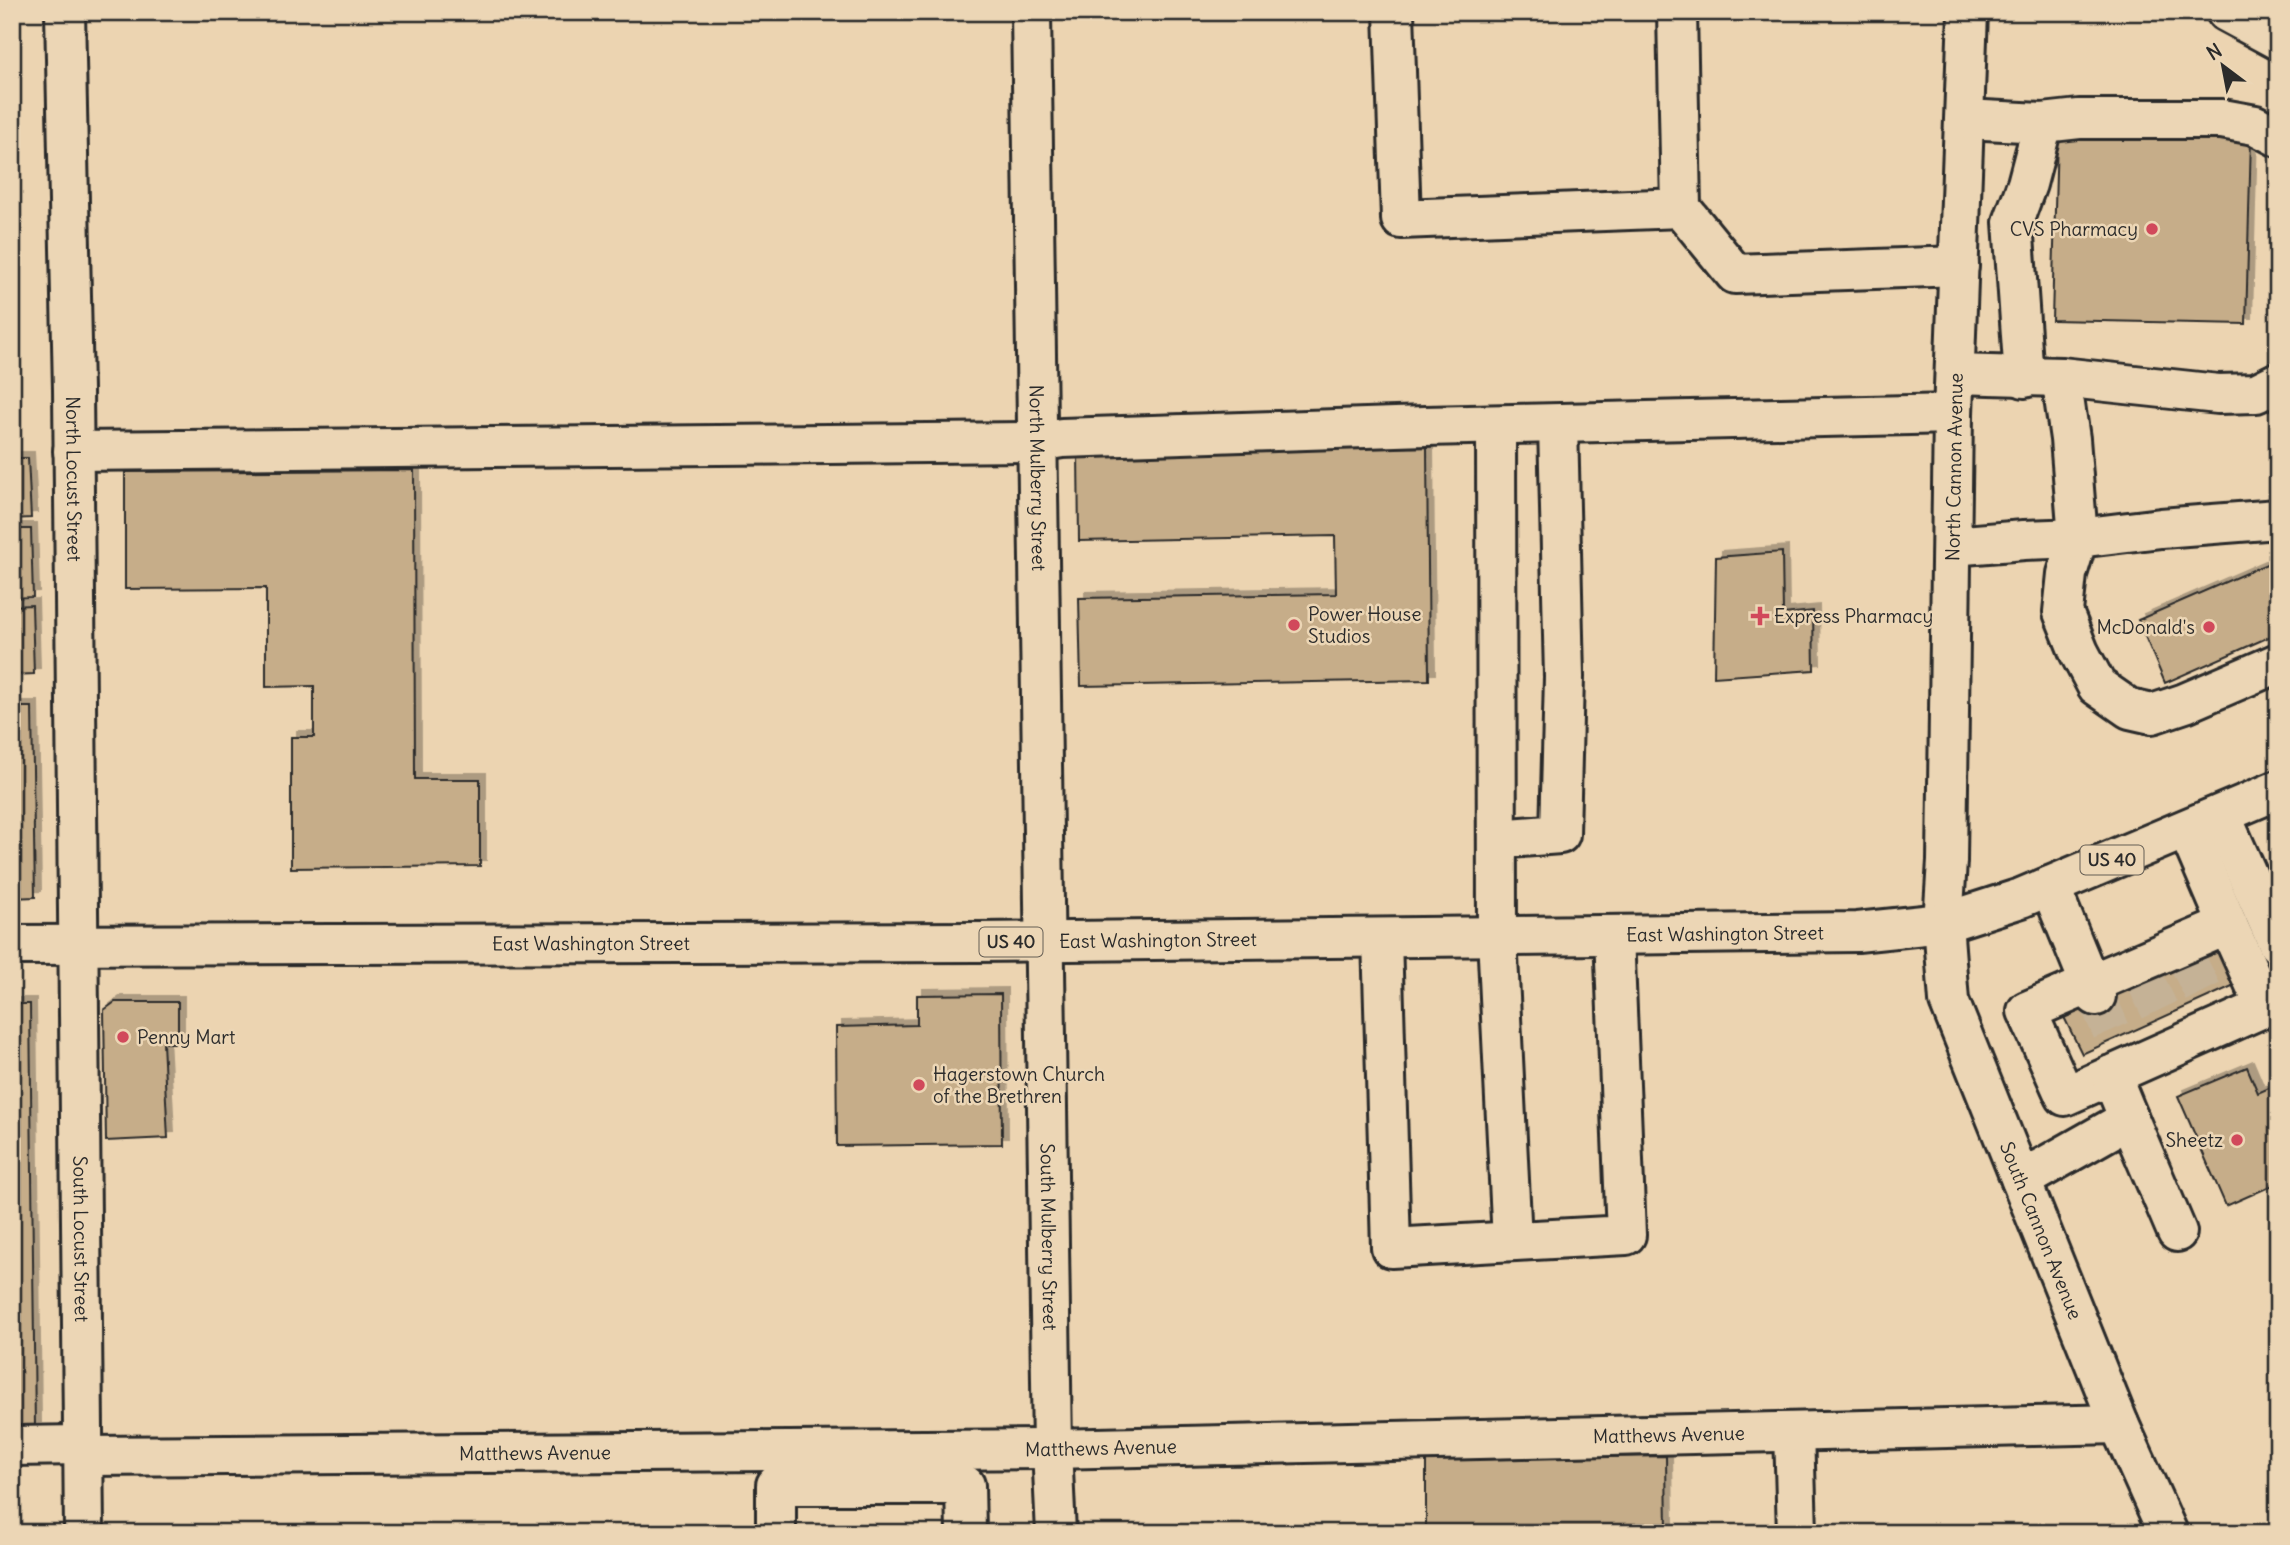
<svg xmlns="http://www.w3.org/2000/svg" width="2290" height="1545" viewBox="0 0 2290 1545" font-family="Delius,sans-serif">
	<defs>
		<filter id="shadow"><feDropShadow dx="6" dy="-6" stdDeviation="0" flood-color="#0004"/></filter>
	</defs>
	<rect width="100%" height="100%" fill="#ecd4b1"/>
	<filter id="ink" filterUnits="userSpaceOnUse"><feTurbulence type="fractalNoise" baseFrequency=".0143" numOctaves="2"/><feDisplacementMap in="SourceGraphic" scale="14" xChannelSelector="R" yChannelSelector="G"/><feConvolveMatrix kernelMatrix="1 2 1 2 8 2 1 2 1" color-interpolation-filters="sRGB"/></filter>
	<g filter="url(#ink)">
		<!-- building -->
		<g fill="#c6ad89" stroke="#2b2b2b" stroke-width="2" filter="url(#shadow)">
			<polygon points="2057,135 2251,138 2246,324 2052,320"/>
			<polygon points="1427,447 1429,680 1081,686 1079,598 1336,594 1335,536 1079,541 1078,452"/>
			<polygon points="12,458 28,458 31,518 12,519"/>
			<polygon points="414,470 415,779 480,779 480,866 291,868 291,737 314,737 314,686 266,687 266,588 125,589 125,472"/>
			<polygon points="12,529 31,529 33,597 12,598"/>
			<polygon points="1782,552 1783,614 1813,611 1814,670 1714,677 1716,557"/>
			<polygon points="2278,559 2278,633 2165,683 2138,620"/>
			<polygon points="32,605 34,674 12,675 12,606"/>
			<polygon points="12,707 32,707 35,897 12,898"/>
			<polygon points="2223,943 2239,983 2082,1054 2061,1011"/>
			<polygon points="1001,994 1002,1144 837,1146 836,1027 917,1025 917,995"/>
			<polygon points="115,1002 178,1002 178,1043 163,1043 168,1138 106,1141 104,1010"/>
			<polygon points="12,1004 30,1004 35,1428 12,1429"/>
			<polygon points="2247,1067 2258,1093 2278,1084 2278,1183 2226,1206 2178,1096"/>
			<polygon points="1666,1456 1667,1533 1426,1533 1426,1459"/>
		</g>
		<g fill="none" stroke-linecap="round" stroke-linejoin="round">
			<!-- minor-tunnel -->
			<g stroke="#c5b296" stroke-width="38" stroke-dasharray="38 19" stroke-linecap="butt">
				<polyline points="2186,958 2206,998"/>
				<polyline points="2143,976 2163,1017"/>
				<polyline points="2096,996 2115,1039"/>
			</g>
			<!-- minor casing -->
			<g stroke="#2b2b2b" stroke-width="44">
				<g id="minor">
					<path id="s1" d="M1031 12 1052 1449 1056 1533"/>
					<polyline points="1394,12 1401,219 1681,208"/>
					<polyline points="1677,12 1681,208 1735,274 1959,266"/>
					<path id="s2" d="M1968 12 1953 414 1947 861 1943 923 1949 1001 2119 1424 2168 1533"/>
					<polyline points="1965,119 2043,123 2079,119 2222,119 2255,125 2278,137"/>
					<polyline points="1955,374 2061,377 2218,394 2256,393 2278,382"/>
					<polyline points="2024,378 2013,222 2027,184 2043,123"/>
					<polyline points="1496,425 1497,936 1512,1241"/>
					<polyline points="73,451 1037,442 1062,438 1425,426 1953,414"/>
					<polyline points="2278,519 2161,528 2078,538 2067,574 2063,612 2079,652 2097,686 2130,709 2152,714 2185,703 2278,663"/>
					<polyline points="1952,546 2024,540 2078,538 2070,439 2061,377"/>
					<polyline points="2221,815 2278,944"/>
					<polyline points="2187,829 2228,925"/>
					<polyline points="1497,839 1560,834 1564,677 1558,424"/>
					<polyline points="2050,886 2090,984 2027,1011 2065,1096 2265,1007 2228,925 2090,984 2096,996"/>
					<polyline points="1382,938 1391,1248 1626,1235 1614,935"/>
					<polyline points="2129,1119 2177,1232"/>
					<polyline points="2021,1180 2129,1119 2111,1075"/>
					<polyline points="1794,1432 1797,1533"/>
					<polyline points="12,1446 83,1445"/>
					<path id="s3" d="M83 1456 1052 1449 2119 1424"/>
					<polyline points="776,1533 776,1485 965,1485 966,1533"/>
				</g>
			</g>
			<!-- major casing -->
			<g stroke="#2b2b2b" stroke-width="44">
				<g id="major">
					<path id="s4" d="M65 12 73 390 84 1533"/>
					<polyline points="2226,12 2278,40"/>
					<path id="s5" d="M12 945 978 942 1857 932 1943 923 2021 898 2278 790"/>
				</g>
			</g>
			<!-- minor -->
			<use href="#minor" stroke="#ecd6b5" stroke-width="38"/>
			<!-- major -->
			<use href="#major" stroke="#ecd6b5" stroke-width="38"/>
		</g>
	</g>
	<!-- markers -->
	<g fill="#d1495b" stroke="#ecd6b5" stroke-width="2.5">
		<circle cx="2152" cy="229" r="7"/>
		<path d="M1756.5 605.5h7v7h7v7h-7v7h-7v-7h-7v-7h7z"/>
		<circle cx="1294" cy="625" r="7"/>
		<circle cx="2209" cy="627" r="7"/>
		<circle cx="123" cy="1037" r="7"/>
		<circle cx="919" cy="1085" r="7"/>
		<circle cx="2237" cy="1140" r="7"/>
	</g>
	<g text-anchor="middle" stroke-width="5" stroke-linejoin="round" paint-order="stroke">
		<!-- shield labels -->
		<g fill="#ecd6b5" stroke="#655e54" stroke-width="2">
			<rect x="2080.5" y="845.5" width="63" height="29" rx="5"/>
			<rect x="979.5" y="927.5" width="63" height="29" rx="5"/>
		</g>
		<g font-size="18" font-weight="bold" fill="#2b2b2b">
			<text x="2112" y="866">US 40</text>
			<text x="1011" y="948">US 40</text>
		</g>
		<!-- poi labels -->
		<g font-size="19" fill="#2b2b2b" stroke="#ecd6b5" text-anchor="start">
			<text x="2138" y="236" text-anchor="end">CVS Pharmacy</text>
			<text x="1308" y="621">Power House<tspan x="1308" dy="22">Studios</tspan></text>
			<text x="1774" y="623">Express Pharmacy</text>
			<text x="2195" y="634" text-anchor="end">McDonald's</text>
			<text x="137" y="1044">Penny Mart</text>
			<text x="933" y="1081">Hagerstown Church<tspan x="933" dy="22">of the Brethren</tspan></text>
			<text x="2223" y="1147" text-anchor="end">Sheetz</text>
		</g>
		<!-- street labels -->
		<g font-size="19" fill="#2b2b2b" stroke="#ecd6b5">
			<text transform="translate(1954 467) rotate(-89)" y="7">North Cannon Avenue</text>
			<text dy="7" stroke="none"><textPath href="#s1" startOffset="466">North Mulberry Street</textPath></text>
			<text dy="7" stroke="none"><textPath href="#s4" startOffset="467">North Locust Street</textPath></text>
			<text dy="7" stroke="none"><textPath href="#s5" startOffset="1713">East Washington Street</textPath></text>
			<text dy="7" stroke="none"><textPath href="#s5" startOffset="1146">East Washington Street</textPath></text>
			<text dy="7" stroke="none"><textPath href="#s5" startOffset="579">East Washington Street</textPath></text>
			<text dy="7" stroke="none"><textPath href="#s2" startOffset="1237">South Cannon Avenue</textPath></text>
			<text dy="7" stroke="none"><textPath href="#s1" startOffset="1225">South Mulberry Street</textPath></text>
			<text dy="7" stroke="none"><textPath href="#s4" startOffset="1227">South Locust Street</textPath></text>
			<text dy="7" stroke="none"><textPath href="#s3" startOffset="1586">Matthews Avenue</textPath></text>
			<text dy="7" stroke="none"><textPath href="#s3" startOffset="1018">Matthews Avenue</textPath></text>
			<text dy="7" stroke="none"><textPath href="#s3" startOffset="452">Matthews Avenue</textPath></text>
		</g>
	</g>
	<!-- margin -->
	<rect width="2290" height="1545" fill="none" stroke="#ecd6b5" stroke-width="42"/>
	<rect x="21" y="21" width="2248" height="1503" fill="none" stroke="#2b2b2b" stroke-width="2.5" filter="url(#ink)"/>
	<!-- north arrow -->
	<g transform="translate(2223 66) rotate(328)" stroke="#ecd6b5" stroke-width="5" paint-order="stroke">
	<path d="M0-5L12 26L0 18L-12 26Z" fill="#2b2b2b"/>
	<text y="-10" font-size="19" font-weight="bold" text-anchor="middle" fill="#2b2b2b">N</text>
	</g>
</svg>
